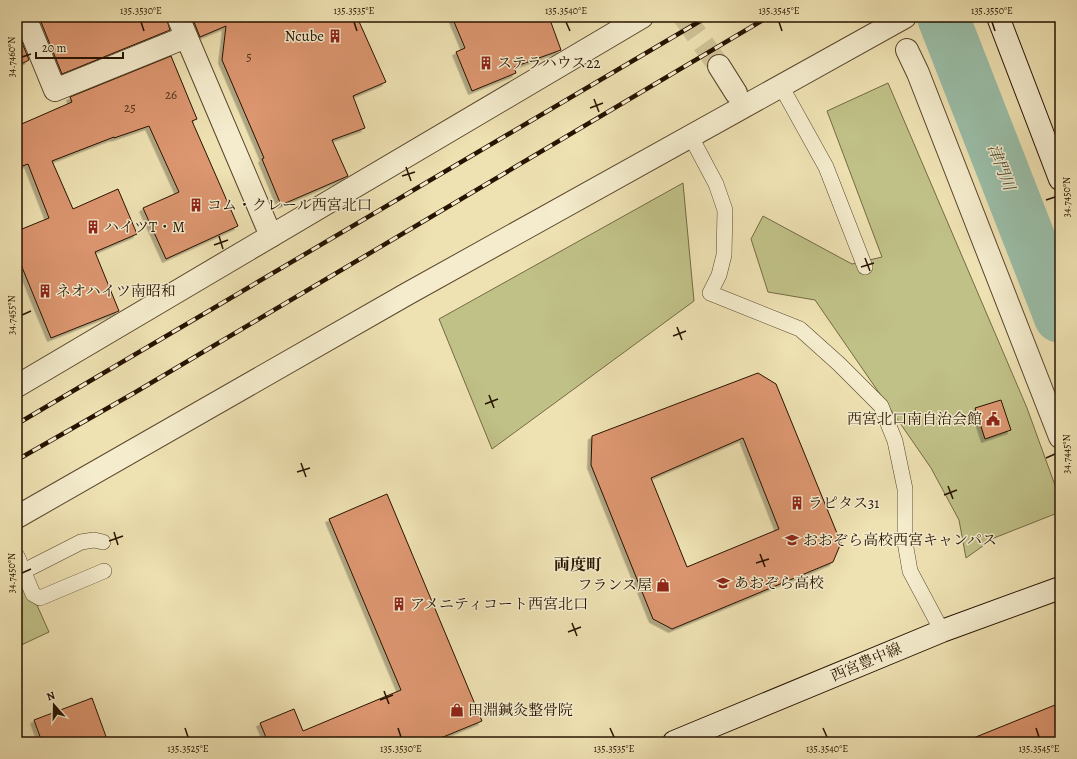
<svg xmlns="http://www.w3.org/2000/svg" width="1077" height="759" viewBox="0 0 1077 759" font-family="Alegreya,'Noto Serif JP',serif">
	<defs>
		<filter id="shadow"><feDropShadow dx="-3.5" dy="3.5" stdDeviation="0" flood-color="#0004"/></filter>
	</defs>
	<rect width="100%" height="100%" fill="#eee1b2"/>
	<filter id="stains"><feTurbulence type="fractalNoise" baseFrequency=".005" numOctaves="4"/><feColorMatrix values="0 0 0 0 .2 0 0 0 0 .09 0 0 0 0 .02 0 0 0 .5 -.17"/></filter>
	<radialGradient id="worn" r=".72"><stop offset=".6" stop-color="#630" stop-opacity="0"/><stop offset="1" stop-color="#630" stop-opacity=".3"/></radialGradient>
	<!-- green -->
	<g fill="#c0c187" stroke="#746a44">
		<polygon points="888,83 1027,408 1060,499 1060,512 994,538 966,558 959,520 931,468 815,300 768,292 751,239 763,216 852,264 882,257 827,111"/>
		<polygon points="683,183 694,301 492,449 439,319"/>
		<polygon points="28,585 49,632 17,647 17,590"/>
	</g>
	<g fill="none" stroke-linecap="round" stroke-linejoin="round">
		<!-- river -->
		<polyline stroke="#9abea8" stroke-width="52" points="943,17 1060,317"/>
	</g>
	<!-- building -->
	<g fill="#dc9670" stroke="#271300" fill-rule="evenodd" filter="url(#shadow)">
		<polygon points="39,17 166,17 170,30 62,74"/>
		<polygon points="192,17 357,17 386,82 353,96 365,128 332,140 348,176 281,205 262,159 264,158 222,60 226,26 200,37"/>
		<polygon points="452,17 549,17 561,50 514,67 516,73 472,91 456,52 465,48"/>
		<polygon points="17,30 29,60 17,66"/>
		<polygon points="171,56 197,119 192,121 238,226 166,259 143,208 179,192 149,126 114,138 114,137 52,161 73,209 118,189 137,234 95,252 119,311 51,338 17,255 17,231 49,218 28,164 17,168 17,126 72,102 70,97"/>
		<path d="M758 373 776 384 841 543 833 562 672 629 653 619 591 465 592 436ZM743 438 779 529 687 567 651 478Z"/>
		<polygon points="1001,400 1011,430 985,439 975,408"/>
		<polygon points="387,494 482,721 431,742 268,742 260,723 294,709 303,731 401,690 329,519"/>
		<polygon points="92,698 108,742 42,742 34,720"/>
		<polygon points="1060,703 1060,742 966,742 966,741"/>
	</g>
	<g fill="none" stroke-linecap="round" stroke-linejoin="round">
		<!-- street-tunnel -->
		<polyline stroke="#d0c297" stroke-width="22" stroke-dasharray="22 11" stroke-linecap="butt" points="684,17 719,66"/>
		<!-- lane casing -->
		<g stroke="#59462c" stroke-width="16">
			<g id="lane">
				<polyline points="781,86 826,167 865,267"/>
				<polyline points="691,137 716,184 725,210 724,255 719,275 710,293 800,329 839,364 881,406 895,441 905,489 905,542 910,571 942,631"/>
				<polyline points="17,556 33,594 40,598 104,571"/>
				<polyline points="24,571 81,542 94,540 103,542"/>
			</g>
		</g>
		<!-- street casing -->
		<g stroke="#59462c" stroke-width="24">
			<g id="street">
				<polyline points="25,17 55,90 186,37"/>
				<polyline points="178,17 271,236"/>
				<polyline points="907,50 918,73 1060,437"/>
				<polyline points="719,66 736,93"/>
				<polyline points="17,386 642,17"/>
				<polyline points="17,517 407,294 905,17"/>
			</g>
		</g>
		<!-- secondary casing -->
		<g stroke="#271300" stroke-width="24">
			<g id="secondary">
				<polyline points="998,17 1060,179"/>
				<polyline points="674,742 942,631 1060,588"/>
			</g>
		</g>
		<!-- lane -->
		<use href="#lane" stroke="#f4eccd" stroke-width="15"/>
		<!-- street -->
		<use href="#street" stroke="#f4eccd" stroke-width="22"/>
		<!-- secondary -->
		<use href="#secondary" stroke="#f4eccd" stroke-width="22"/>
		<!-- rail casing -->
		<g stroke="#271300" stroke-width="4.5">
			<g id="rail">
				<polyline points="17,424 707,17"/>
				<polyline points="17,460 134,393 768,17"/>
			</g>
		</g>
		<!-- rail -->
		<use href="#rail" stroke="#f4eccd" stroke-width="3" stroke-dasharray="9" stroke-linecap="butt"/>
	</g>
	<!-- ticks -->
	<path fill="none" stroke="#271300" stroke-width="1.5" d="M141 22 144 31M354 22 357 31M566 22 570 31M779 22 782 31M992 22 995 31M22 57 31 54M594 99 599 112M590 108 603 103M406 167 411 181M402 176 415 172M1046 200 1055 197M219 236 223 249M214 245 228 240M865 258 870 271M861 267 874 263M22 315 31 311M677 327 682 340M673 336 686 331M489 395 494 408M485 404 498 399M1046 458 1055 454M301 463 306 477M297 472 310 468M948 486 953 499M944 495 957 490M114 532 118 545M109 541 123 536M760 554 765 567M756 563 769 559M22 573 31 569M572 623 577 636M568 632 581 627M384 691 389 704M380 700 393 695M185 728 188 737M398 728 401 737M610 728 614 737M823 728 827 737M1036 728 1039 737"/>
	<!-- icons -->
	<defs>
		<g id="building-bare" transform="scale(1.08)"><path d="M-4-6H4V6H1V3H-1V6H-4ZM-2.5-4.3h1.7v1.8h-1.7ZM.8-4.3h1.7v1.8H.8ZM-2.5-1h1.7V.8h-1.7ZM.8-1h1.7V.8H.8Z" fill="#8f2418" stroke="#f4eccd" stroke-width="2.5" paint-order="stroke"/></g>
		<g id="civic-bare" transform="scale(1.08)"><path d="M-.6-6.5H3V-4.5H.6V-3L4-1V1h2V6H-6V1h2V-1L-.6-3ZM-1.2 2.5V6h2.4V2.5Z" fill="#8f2418" stroke="#f4eccd" stroke-width="2.5" paint-order="stroke"/></g>
		<g id="school-bare" transform="scale(1.08)"><path d="M0-5L7-2L0 1L-7-2ZM-4 1L0 2.5L4 1V4Q0 6-4 4Z" fill="#8f2418" stroke="#f4eccd" stroke-width="2.5" paint-order="stroke"/></g>
		<g id="shop-bare" transform="scale(1.08)"><path d="M-5-2.5h2.3a2.7 3.5 0 0 1 5.4 0H5L5.5 6h-11ZM-1.5-2.5h3a1.5 2.3 0 0 0-3 0Z" fill="#8f2418" stroke="#f4eccd" stroke-width="2.5" paint-order="stroke"/></g>
	</defs>
	<g fill-rule="evenodd">
		<use href="#building-bare" x="335" y="36"/>
		<use href="#building-bare" x="486" y="63"/>
		<use href="#building-bare" x="196" y="205"/>
		<use href="#building-bare" x="93" y="227"/>
		<use href="#building-bare" x="45" y="291"/>
		<use href="#civic-bare" x="993" y="419"/>
		<use href="#building-bare" x="797" y="503"/>
		<use href="#school-bare" x="792" y="540"/>
		<use href="#school-bare" x="723" y="583"/>
		<use href="#shop-bare" x="663" y="585"/>
		<use href="#building-bare" x="399" y="604"/>
		<use href="#shop-bare" x="457" y="710"/>
	</g>
	<g text-anchor="middle" stroke-width="3" stroke-linejoin="round" paint-order="stroke">
		<!-- number labels -->
		<g font-size="13" fill="#54341c">
			<text x="249" y="61">5</text>
			<text x="171" y="99">26</text>
			<text x="130" y="112">25</text>
		</g>
		<!-- poi labels -->
		<g font-size="15" fill="#271300" stroke="#f4eccd" text-anchor="start">
			<text x="324" y="41" text-anchor="end">Ncube</text>
			<text x="497" y="68">ステラハウス22</text>
			<text x="207" y="210">コム・クレール西宮北口</text>
			<text x="104" y="232">ハイツT・M</text>
			<text x="56" y="296">ネオハイツ南昭和</text>
			<text x="982" y="424" text-anchor="end">西宮北口南自治会館</text>
			<text x="808" y="508">ラピタス31</text>
			<text x="803" y="545">おおぞら高校西宮キャンパス</text>
			<text x="734" y="588">あおぞら高校</text>
			<text x="652" y="590" text-anchor="end">フランス屋</text>
			<text x="410" y="609">アメニティコート西宮北口</text>
			<text x="468" y="715">田淵鍼灸整骨院</text>
		</g>
		<!-- street labels -->
		<g font-size="15" fill="#271300" stroke="#f4eccd">
			<text transform="translate(866 662) rotate(-23)" y="5">西宮豊中線</text>
		</g>
		<!-- water labels -->
		<g font-size="16" font-style="italic" fill="#4f4f3b" stroke="#f4eccd">
			<text transform="translate(1002 167) rotate(69)" y="6">津門川</text>
		</g>
		<!-- neighbourhood labels -->
		<g font-size="16" font-weight="bold" fill="#271300" stroke="#f4eccd">
			<text x="578" y="570">両度町</text>
		</g>
	</g>
	<!-- margin -->
	<rect width="1077" height="759" fill="none" stroke="#eee1b2" stroke-width="44"/>
	<!-- north arrow -->
	<g transform="translate(54 705) rotate(340)" stroke="#f4eccd" stroke-width="3" paint-order="stroke">
	<path d="M0-3L7 15L0 10L-7 15Z" fill="#271300"/>
	<text y="-6" font-size="11" font-weight="bold" text-anchor="middle" fill="#271300">N</text>
	</g>
	<!-- scale -->
	<path d="M36 52v6h87v-6" fill="none" stroke="#271300" stroke-width="2"/>
	<text x="42" y="52" font-size="12" fill="#271300" stroke="#f4eccd" stroke-width="3" paint-order="stroke">20 m</text>
	<rect x="22" y="22" width="1033" height="715" fill="none" stroke="#271300" stroke-width="1.5"/>
	<g font-size="10" text-anchor="middle" fill="#271300">
		<text x="141" y="14">135.3530°E</text>
		<text x="354" y="14">135.3535°E</text>
		<text x="566" y="14">135.3540°E</text>
		<text x="779" y="14">135.3545°E</text>
		<text x="992" y="14">135.3550°E</text>
		<text transform="translate(11 57) rotate(-90)" y="4">34.7460°N</text>
		<text transform="translate(1066 197) rotate(-90)" y="4">34.7450°N</text>
		<text transform="translate(11 315) rotate(-90)" y="4">34.7455°N</text>
		<text transform="translate(1066 454) rotate(-90)" y="4">34.7445°N</text>
		<text transform="translate(11 573) rotate(-90)" y="4">34.7450°N</text>
		<text x="188" y="752">135.3525°E</text>
		<text x="401" y="752">135.3530°E</text>
		<text x="614" y="752">135.3535°E</text>
		<text x="827" y="752">135.3540°E</text>
		<text x="1039" y="752">135.3545°E</text>
	</g>
	<rect width="100%" height="100%" filter="url(#stains)"/>
	<rect width="100%" height="100%" fill="url(#worn)"/>
</svg>
